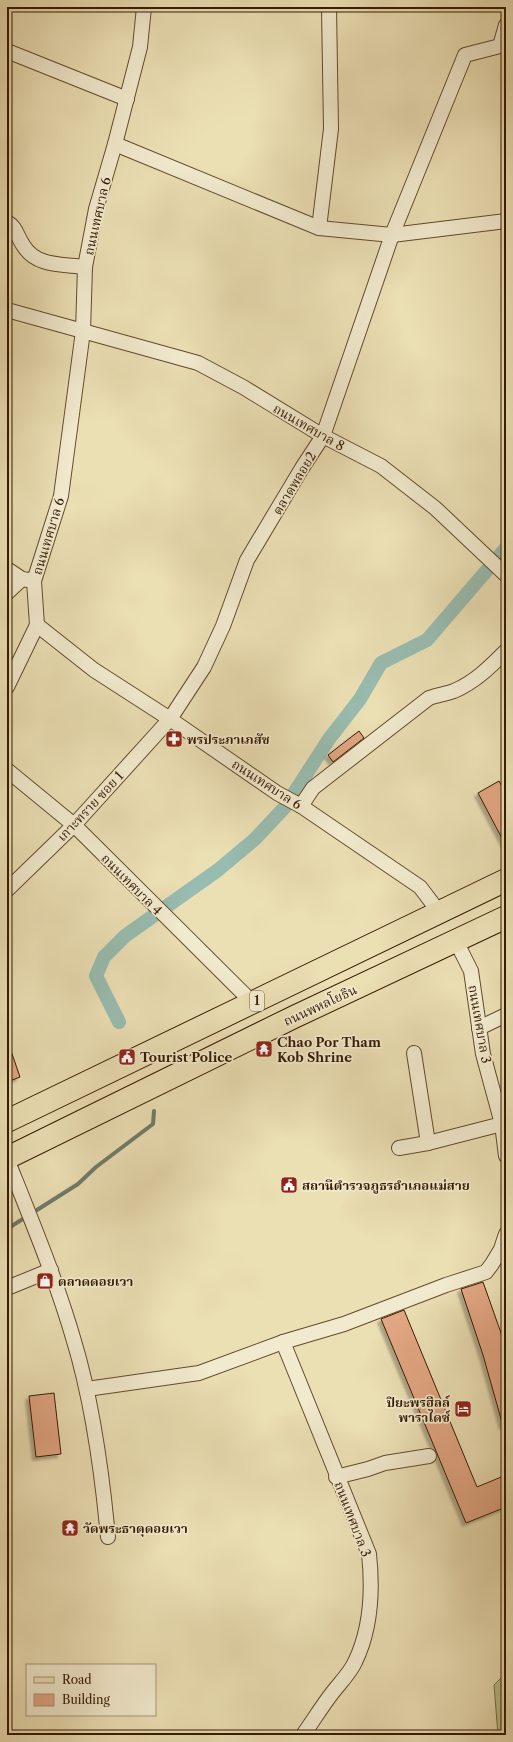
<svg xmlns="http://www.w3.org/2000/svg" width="513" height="1742" viewBox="0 0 513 1742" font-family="'Libre Caslon Text','Noto Serif Thai',serif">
	<defs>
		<filter id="shadow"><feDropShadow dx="-3.5" dy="3.5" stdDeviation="1" flood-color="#0004"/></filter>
	</defs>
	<rect width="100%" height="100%" fill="#ebdfb4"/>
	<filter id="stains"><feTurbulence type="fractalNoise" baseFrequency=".005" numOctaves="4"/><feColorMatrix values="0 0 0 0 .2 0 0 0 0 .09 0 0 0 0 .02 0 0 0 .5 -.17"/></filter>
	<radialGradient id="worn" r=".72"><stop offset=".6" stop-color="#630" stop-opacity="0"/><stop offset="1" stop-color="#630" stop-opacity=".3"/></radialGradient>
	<!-- green -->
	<polygon fill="#bac18b" stroke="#786e46" points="506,1673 506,1735 498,1735 494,1685"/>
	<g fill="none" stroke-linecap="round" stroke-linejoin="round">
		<!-- stream -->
		<polyline stroke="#707b6a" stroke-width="4" points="7,1229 78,1184 96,1167 153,1124 154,1111"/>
		<!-- canal -->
		<polyline stroke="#98bcb0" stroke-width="14" points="119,1022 96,976 104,957 125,936 218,870 255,839 285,807 329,739 360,699 381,663 427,640 506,548"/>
	</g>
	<!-- building -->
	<g fill="#e2a683" stroke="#351a00" filter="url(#shadow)">
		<polygon points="359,731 364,738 333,762 328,755"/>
		<polygon points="499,781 506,794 506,846 478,793"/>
		<polygon points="9,1045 20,1077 7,1082 7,1046"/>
		<polygon points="483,1282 501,1333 506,1350 506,1426 503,1426 483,1355 461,1289"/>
		<polygon points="404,1310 477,1487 506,1475 506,1507 466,1523 381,1319"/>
		<polygon points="54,1393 61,1454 36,1457 29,1396"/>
	</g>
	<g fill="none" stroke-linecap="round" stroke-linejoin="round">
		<!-- street casing -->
		<g stroke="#624b2d" stroke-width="16">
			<g id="street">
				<polyline points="144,7 140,47 115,144 96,209 85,267 83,331 61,496 34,581 37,625 94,670 170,719 277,793 301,806 420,887 439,912"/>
				<polyline points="7,51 127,99"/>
				<polyline points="115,144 319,228 392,235 506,221"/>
				<path d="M7 222C16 227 17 236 23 245 36 267 62 264 85 267"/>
				<polyline points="319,228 331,129 329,7"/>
				<polyline points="7,310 198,363 243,387 323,436 381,466 435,508 506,575"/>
				<polyline points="7,569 22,579 34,581"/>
				<polyline points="7,593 22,579"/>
				<polyline points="7,687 37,625"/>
				<polyline points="7,770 74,825 253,1003"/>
				<path d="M301 806 313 788 429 698C437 695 446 694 454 691 475 682 490 667 506 651"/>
				<polyline points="7,890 74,825 170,719 204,667 223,626 247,560 302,468 323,436 392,235 465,55 500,46 506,25"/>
				<polyline points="456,941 471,971 483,1054 502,1124 506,1156"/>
				<polyline points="479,1028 506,1015"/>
				<polyline points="414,1053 428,1143"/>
				<polyline points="399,1148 428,1143 502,1124"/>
				<path d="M7 1159C31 1219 56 1279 74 1341 93 1404 102 1472 108 1537"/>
				<polyline points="7,1288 51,1270"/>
				<path d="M283 1342 369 1554C373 1591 371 1629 355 1662 350 1673 340 1683 333 1692 322 1706 313 1721 303 1735"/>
				<polyline points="87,1389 199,1373 283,1342 344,1324 446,1285 486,1272 492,1264 501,1249 506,1234"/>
				<polyline points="336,1477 368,1469 385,1463 429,1456"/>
			</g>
		</g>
		<!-- primary casing -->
		<g stroke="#351a00" stroke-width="24">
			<g id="primary">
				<polyline points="7,1121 506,880"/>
				<polyline points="7,1158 294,1017 506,917"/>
			</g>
		</g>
		<!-- street -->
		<use href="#street" stroke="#f2eace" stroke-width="14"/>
		<!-- primary -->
		<use href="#primary" stroke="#ebdfb4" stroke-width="22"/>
	</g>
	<!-- icons -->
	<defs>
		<g id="pharmacy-square" transform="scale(0.9)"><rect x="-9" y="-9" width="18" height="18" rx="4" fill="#8f2418" stroke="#f2eace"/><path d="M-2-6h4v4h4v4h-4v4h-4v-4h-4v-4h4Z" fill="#fff"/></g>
		<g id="temple-square" transform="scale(0.9)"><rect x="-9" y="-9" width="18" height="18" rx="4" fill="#8f2418" stroke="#f2eace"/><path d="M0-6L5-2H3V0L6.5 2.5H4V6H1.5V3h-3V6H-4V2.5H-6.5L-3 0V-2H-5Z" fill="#fff"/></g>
		<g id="civic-square" transform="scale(0.9)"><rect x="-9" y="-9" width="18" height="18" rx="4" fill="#8f2418" stroke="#f2eace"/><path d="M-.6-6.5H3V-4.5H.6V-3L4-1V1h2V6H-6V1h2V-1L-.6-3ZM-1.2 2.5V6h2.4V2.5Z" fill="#fff"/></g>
		<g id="shop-square" transform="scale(0.9)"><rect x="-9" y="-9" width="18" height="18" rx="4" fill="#8f2418" stroke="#f2eace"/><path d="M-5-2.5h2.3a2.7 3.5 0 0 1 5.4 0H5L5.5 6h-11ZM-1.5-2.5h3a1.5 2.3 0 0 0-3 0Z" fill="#fff"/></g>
		<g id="hotel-square" transform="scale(0.9)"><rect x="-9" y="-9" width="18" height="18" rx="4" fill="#8f2418" stroke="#f2eace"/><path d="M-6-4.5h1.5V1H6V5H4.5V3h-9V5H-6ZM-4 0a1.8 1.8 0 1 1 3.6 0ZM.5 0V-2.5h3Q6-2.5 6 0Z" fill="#fff"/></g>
	</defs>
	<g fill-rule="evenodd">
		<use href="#pharmacy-square" x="174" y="739"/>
		<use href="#temple-square" x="264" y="1049"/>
		<use href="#civic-square" x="127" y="1057"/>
		<use href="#civic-square" x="289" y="1185"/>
		<use href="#shop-square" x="45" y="1281"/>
		<use href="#hotel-square" x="463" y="1409"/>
		<use href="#temple-square" x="70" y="1528"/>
	</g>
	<g text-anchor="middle" stroke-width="3.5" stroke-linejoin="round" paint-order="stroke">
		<!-- shield labels -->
		<rect fill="#f2eace" stroke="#6e583e" stroke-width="1" x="250" y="991" width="14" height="20" rx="3"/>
		<g font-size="12" font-weight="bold" fill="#351a00">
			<text x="257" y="1005">1</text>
		</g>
		<!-- street labels -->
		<g font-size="13" fill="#351a00" stroke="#f2eace">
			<text transform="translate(97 216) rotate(-77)" y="5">ถนนเทศบาล 6</text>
			<text transform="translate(309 427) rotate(30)" y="5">ถนนเทศบาล 8</text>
			<text transform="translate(294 483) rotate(-59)" y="5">ตลาดพลอย2</text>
			<text transform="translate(48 536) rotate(-73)" y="5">ถนนเทศบาล 6</text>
			<text transform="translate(267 784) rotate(33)" y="5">ถนนเทศบาล 6</text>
			<text transform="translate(90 806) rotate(-47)" y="5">เกาะทราย ซอย 1</text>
			<text transform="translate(132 884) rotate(45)" y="5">ถนนเทศบาล 4</text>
			<text transform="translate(320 1005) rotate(-25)" y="5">ถนนพหลโยธิน</text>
			<text transform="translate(480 1024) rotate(80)" y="5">ถนนเทศบาล 3</text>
			<text transform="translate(353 1519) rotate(69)" y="5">ถนนเทศบาล 3</text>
		</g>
		<!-- poi labels -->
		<g font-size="13" font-weight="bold" fill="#351a00" stroke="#f2eace" text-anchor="start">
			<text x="187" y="744">พรประภาเภสัช</text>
			<text x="277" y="1047">Chao Por Tham<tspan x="277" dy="15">Kob Shrine</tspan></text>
			<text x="140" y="1062">Tourist Police</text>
			<text x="302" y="1190">สถานีตำรวจภูธรอำเภอแม่สาย</text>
			<text x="58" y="1286">ตลาดดอยเวา</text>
			<text x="450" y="1407" text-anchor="end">ปิยะพรฮิลล์<tspan x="450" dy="15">พาราไดซ์</tspan></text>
			<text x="83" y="1533">วัดพระธาตุดอยเวา</text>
		</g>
	</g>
	<!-- margin -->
	<rect width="513" height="1742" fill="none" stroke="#ebdfb4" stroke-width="24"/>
	<rect x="8" y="8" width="497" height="1726" fill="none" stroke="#351a00" stroke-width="2"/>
	<rect x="12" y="12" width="489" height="1718" fill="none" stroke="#351a00"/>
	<!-- legend -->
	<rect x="26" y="1664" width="130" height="52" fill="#f2eace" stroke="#a6977c"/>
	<rect x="34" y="1677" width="20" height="6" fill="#ebdfb4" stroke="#a6977c"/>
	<text x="62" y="1684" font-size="12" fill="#351a00">Road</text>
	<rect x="34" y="1694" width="20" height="12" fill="#e2a683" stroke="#a6977c"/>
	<text x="62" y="1704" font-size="12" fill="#351a00">Building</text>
	<rect width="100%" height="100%" filter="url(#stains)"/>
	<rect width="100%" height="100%" fill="url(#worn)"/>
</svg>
